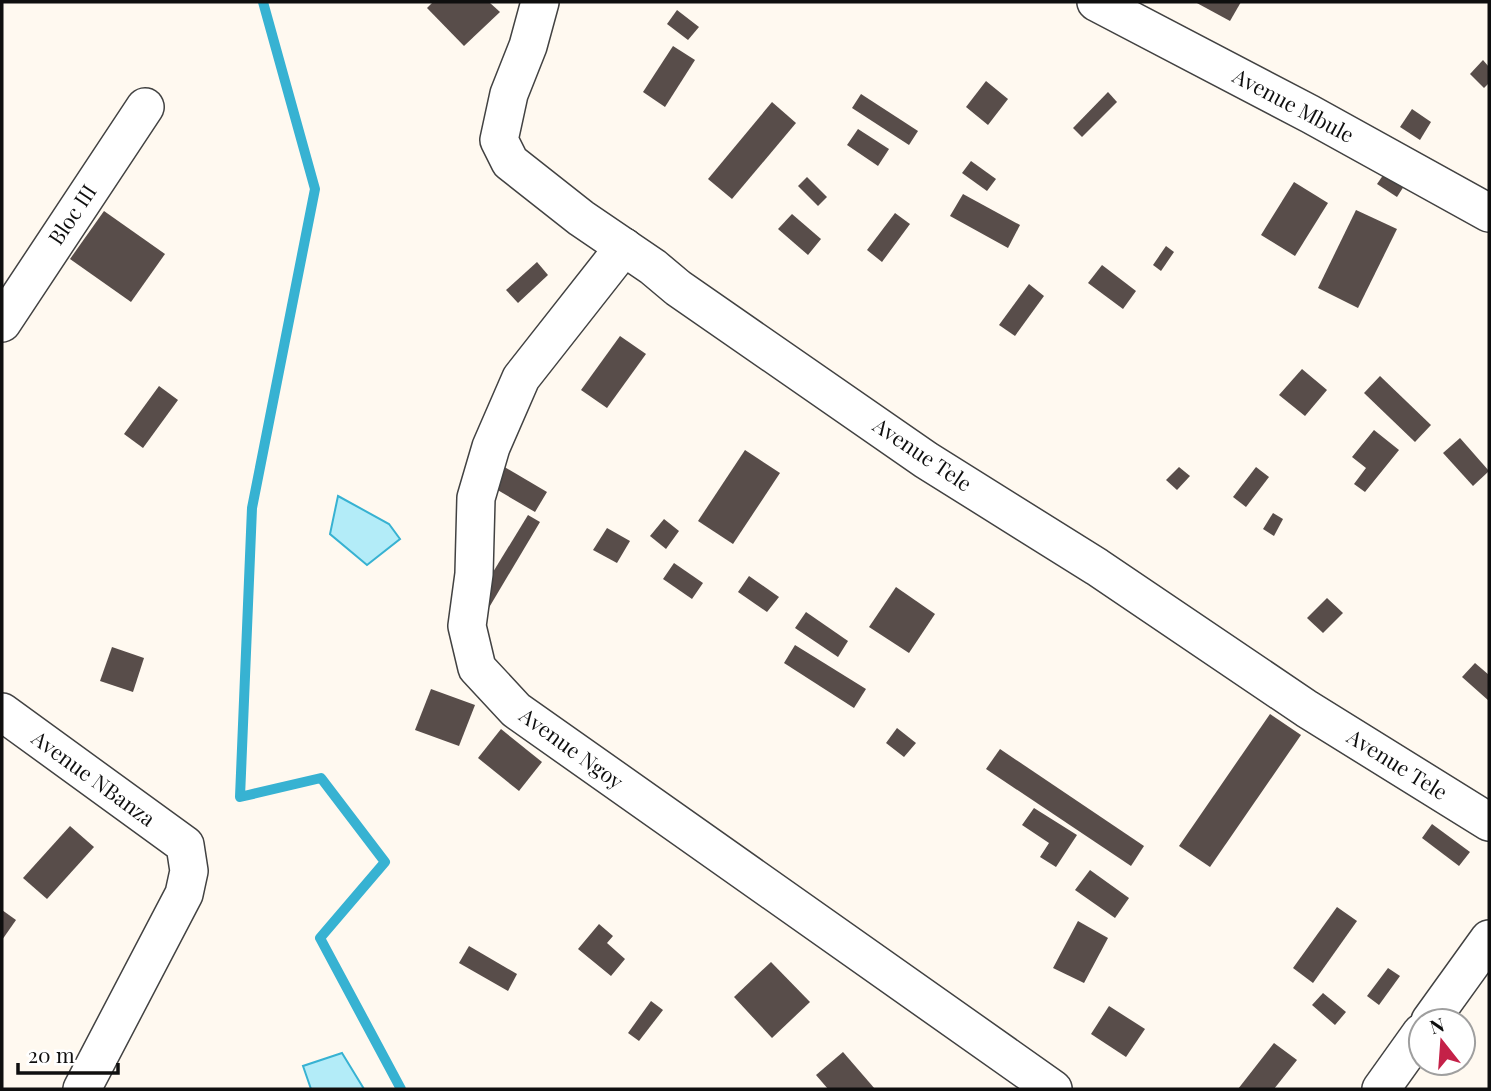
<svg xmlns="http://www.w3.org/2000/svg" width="1491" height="1091" viewBox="0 0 1491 1091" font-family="'Playfair Display',serif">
	<rect width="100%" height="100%" fill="#fff9f0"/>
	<!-- water -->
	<g fill="#b3ecf8" stroke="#37b2d2" stroke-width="2">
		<polygon points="338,496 389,524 400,539 367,565 330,534"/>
		<polygon points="342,1053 364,1089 311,1089 303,1066"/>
	</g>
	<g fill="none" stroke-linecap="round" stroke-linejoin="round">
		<!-- stream -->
		<polyline stroke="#37b2d2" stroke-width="10" points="263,2 315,189 252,508 240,797 321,778 385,862 320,938 401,1089"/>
	</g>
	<!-- building -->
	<g fill="#584d4a">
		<polygon points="433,2 489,2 500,12 464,46 427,8"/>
		<polygon points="1195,2 1241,2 1230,21"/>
		<polygon points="677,10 699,27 688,40 667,24"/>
		<polygon points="673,46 695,60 665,107 643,92"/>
		<polygon points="1483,60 1489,67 1489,83 1484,88 1470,74"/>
		<polygon points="986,81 1008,99 988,125 966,107"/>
		<polygon points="1108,92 1117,102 1082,137 1073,128"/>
		<polygon points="861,94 918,131 909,145 852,108"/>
		<polygon points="772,102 796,123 732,199 708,179"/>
		<polygon points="1412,109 1431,122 1420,140 1400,127"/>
		<polygon points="858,129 889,149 878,166 847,145"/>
		<polygon points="971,161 996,179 987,191 962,173"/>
		<polygon points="1386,171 1406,183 1397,197 1377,184"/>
		<polygon points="807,177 827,197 818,206 798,186"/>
		<polygon points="1294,182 1328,203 1295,256 1261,235"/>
		<polygon points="963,194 1020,225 1008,248 950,216"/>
		<polygon points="1356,210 1397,229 1358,308 1318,288"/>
		<polygon points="104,211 165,254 131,302 70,259"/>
		<polygon points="895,213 910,224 882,262 867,250"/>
		<polygon points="792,214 821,239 808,255 778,229"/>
		<polygon points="1166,246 1174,252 1161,271 1153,265"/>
		<polygon points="537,262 548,275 518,303 506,290"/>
		<polygon points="1102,265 1136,291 1123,309 1088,283"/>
		<polygon points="1029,284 1044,296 1015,336 999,325"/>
		<polygon points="620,336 646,354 607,408 581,390"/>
		<polygon points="1302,369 1327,390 1305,416 1279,395"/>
		<polygon points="1380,376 1431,425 1415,442 1364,393"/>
		<polygon points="159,386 178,400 143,448 124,434"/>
		<polygon points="1374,430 1399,450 1365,492 1354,484 1366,468 1352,457"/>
		<polygon points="1460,438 1489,471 1473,486 1443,453"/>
		<polygon points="745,450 780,473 733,544 698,521"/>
		<polygon points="501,465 547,492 535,512 489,485"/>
		<polygon points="1179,467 1190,476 1177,490 1166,480"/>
		<polygon points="1256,467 1269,477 1246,507 1233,497"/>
		<polygon points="1273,513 1283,519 1274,536 1263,529"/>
		<polygon points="528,515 540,522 484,616 471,608"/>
		<polygon points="664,519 679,531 666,549 650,536"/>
		<polygon points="607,528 630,541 617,563 593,550"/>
		<polygon points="674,563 703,583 692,599 663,579"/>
		<polygon points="749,576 779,597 767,612 738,592"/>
		<polygon points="896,587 935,614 909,653 869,627"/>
		<polygon points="1327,598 1343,613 1323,633 1307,618"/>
		<polygon points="806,612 848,641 838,657 795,628"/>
		<polygon points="795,645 866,689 854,708 784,663"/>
		<polygon points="112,647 144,658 133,692 100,681"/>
		<polygon points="1475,663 1489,675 1489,701 1462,677"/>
		<polygon points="431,689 475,705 459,746 415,730"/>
		<polygon points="1270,714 1301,735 1210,867 1179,846"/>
		<polygon points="897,728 916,743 904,757 886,743"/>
		<polygon points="501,729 542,762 519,791 478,758"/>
		<polygon points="1000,749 1144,846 1131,866 986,769"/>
		<polygon points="1034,808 1077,835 1056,867 1040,857 1049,843 1022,825"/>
		<polygon points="1432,824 1470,852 1459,866 1422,838"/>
		<polygon points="70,826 94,847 47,899 23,878"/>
		<polygon points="1090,870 1129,898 1115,918 1075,890"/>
		<polygon points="1337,907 1357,921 1313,983 1293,968"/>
		<polygon points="2,910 16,920 2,940"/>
		<polygon points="1078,921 1108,938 1084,983 1053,968"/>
		<polygon points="599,924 613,936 607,943 625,959 611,976 578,949"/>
		<polygon points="469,946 517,974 508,991 459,963"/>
		<polygon points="771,962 810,1002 772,1038 734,997"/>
		<polygon points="1388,968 1400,976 1379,1005 1367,996"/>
		<polygon points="1323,993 1346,1012 1335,1025 1312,1005"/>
		<polygon points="651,1001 663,1010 639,1041 628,1033"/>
		<polygon points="1109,1006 1145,1029 1126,1057 1091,1034"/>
		<polygon points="1274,1043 1297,1060 1274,1089 1238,1089"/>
		<polygon points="843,1052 875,1089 828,1089 816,1075"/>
	</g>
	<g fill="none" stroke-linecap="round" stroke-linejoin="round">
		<!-- minor casing -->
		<g stroke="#424242" stroke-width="40">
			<g id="minor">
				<polyline points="540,2 528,46 509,94 499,140 510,162 581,218 653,267 678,288 926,460 1097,567 1307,709 1489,822"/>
				<polyline points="1096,2 1310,114 1489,213"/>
				<polyline points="624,247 521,378 491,447 476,498 474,574 467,626 477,668 516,710 1053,1089"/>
				<polyline points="2,323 145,107"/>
				<polyline points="2,712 185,845 189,871 184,894 82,1089"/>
				<polyline points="1430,1021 1489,939"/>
				<polyline points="1381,1089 1421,1033"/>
			</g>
		</g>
		<!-- minor -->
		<use href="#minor" stroke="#fff" stroke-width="37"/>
	</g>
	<g text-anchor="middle" stroke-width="7" stroke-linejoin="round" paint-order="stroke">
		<!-- street labels -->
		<g font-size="21" fill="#0f0f0f" stroke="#fff">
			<text transform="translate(1293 106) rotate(28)" y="7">Avenue Mbule</text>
			<text transform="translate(73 215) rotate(-56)" y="7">Bloc III</text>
			<text transform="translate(922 455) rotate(34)" y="7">Avenue Tele</text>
			<text transform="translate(571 749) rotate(36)" y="7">Avenue Ngoy</text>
			<text transform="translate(1397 765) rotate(32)" y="7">Avenue Tele</text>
			<text transform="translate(93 779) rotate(36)" y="7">Avenue NBanza</text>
		</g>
	</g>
	<!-- border -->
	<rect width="1491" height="1091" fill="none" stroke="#0f0f0f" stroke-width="7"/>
	<!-- north arrow -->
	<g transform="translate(1442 1042) rotate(343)"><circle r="33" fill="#ffffff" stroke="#9f9f9f" stroke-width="2"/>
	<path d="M0-5L12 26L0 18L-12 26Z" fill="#c42148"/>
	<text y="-10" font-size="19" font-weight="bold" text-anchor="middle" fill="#0f0f0f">N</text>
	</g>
	<!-- scale -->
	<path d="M18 1063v10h100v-10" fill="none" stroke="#0f0f0f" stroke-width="3.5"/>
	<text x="28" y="1063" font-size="21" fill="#0f0f0f" stroke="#ffffff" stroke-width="5" paint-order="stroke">20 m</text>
</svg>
